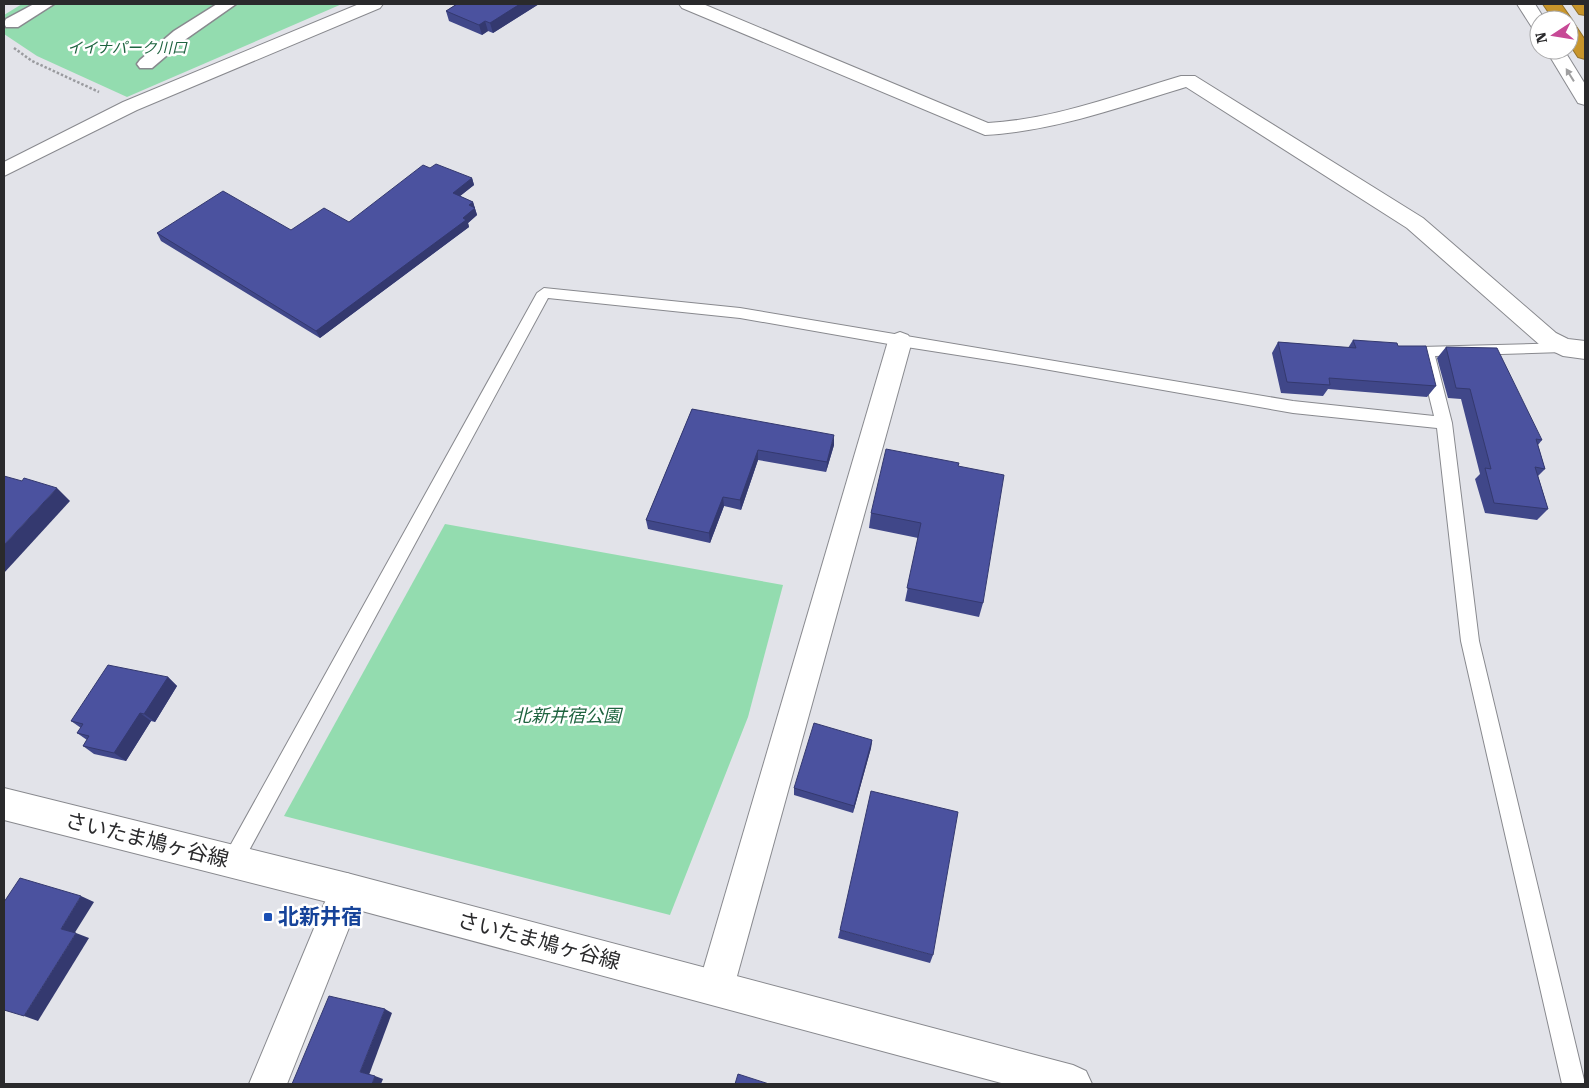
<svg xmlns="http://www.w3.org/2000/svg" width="1589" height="1088" viewBox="0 0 1589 1088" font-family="'Roboto Serif','Noto Sans JP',serif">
	<rect width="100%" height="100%" fill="#e2e3e9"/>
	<!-- green -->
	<g fill="#93dcaf">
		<polygon points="22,4 342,4 127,97 37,56 4,34 4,15"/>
		<polygon points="445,524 783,585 748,717 670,915 284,816"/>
	</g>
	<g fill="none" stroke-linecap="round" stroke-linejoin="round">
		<!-- service casing -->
		<g stroke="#88898e" stroke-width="2">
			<polygon id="service" points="544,288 740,308 1293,401 1434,416 1418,351 1421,347 1568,343 1571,347 1568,351 1563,352 1435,356 1452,423 1479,641 1585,1084 1562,1084 1461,641 1437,428 1293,413 1027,366 900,346 740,318 548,298 239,869 232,873 225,869 221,862 225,855 537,293"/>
		</g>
		<!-- pedestrian casing -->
		<g stroke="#88898e" stroke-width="3">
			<g id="pedestrian">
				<polygon points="34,4 54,4 18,27 6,27 4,23 6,19"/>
				<polygon points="217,4 236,4 186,39 152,68 140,68 137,64 140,60 174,31"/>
			</g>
		</g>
		<!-- minor casing -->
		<g stroke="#88898e" stroke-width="2">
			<g id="minor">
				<polygon points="359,4 383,4 380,8 137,110 4,176 4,162 123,102"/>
				<path d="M679 4H703L988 123C1055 119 1117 95 1181 76H1195L1423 218 1556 333 1568 339 1585 341V359L1563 356 1540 345 1407 228 1186 87C1120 107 1055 131 985 135L682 8Z"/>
				<polygon points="900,332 908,335 912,341 734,987 729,1000 716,1005 703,1000 698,987 888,341 892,335"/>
				<polygon points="347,873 359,878 364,890 287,1084 249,1084 335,878"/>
			</g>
		</g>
		<!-- secondary casing -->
		<g stroke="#88898e" stroke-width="2">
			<g id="secondary">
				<polygon points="1517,4 1535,4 1545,20 1539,20 1539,30 1533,29"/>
				<polygon points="1546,50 1564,50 1585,84 1585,105 1578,103"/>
				<polygon points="4,788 347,873 1073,1065 1086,1071 1092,1084 1005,1084 347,907 4,820"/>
			</g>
		</g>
		<!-- motorway casing -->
		<g stroke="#91702b" stroke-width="2">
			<g id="motorway">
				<polygon points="1543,4 1561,4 1572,20 1569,24 1575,25 1585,40 1585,59 1578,57 1569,43 1569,20 1554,20"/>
				<polygon points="1572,4 1585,4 1585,15 1579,14"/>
			</g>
		</g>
		<!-- path -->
		<polyline stroke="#9a9b9f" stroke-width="2.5" stroke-dasharray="2.5 2" stroke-linecap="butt" points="14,48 32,61 99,92"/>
		<!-- service -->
		<use href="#service" fill="#fff" fill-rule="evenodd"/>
		<!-- pedestrian -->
		<use href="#pedestrian" fill="#fff" fill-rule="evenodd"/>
		<!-- minor -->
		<use href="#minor" fill="#fff" fill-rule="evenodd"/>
		<!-- secondary -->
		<use href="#secondary" fill="#fff" fill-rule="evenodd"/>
		<!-- motorway -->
		<use href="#motorway" fill="#c8952b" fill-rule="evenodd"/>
	</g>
	<!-- wall -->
	<g fill="#404789">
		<polygon points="457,4 539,4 493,33 488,31 482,35 449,21 446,11"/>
		<polygon points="472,178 474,185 460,196 473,202 477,215 468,223 469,227 320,338 161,241 157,233 291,230 349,222"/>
		<polygon points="1353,340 1398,346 1436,386 1427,397 1328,389 1323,396 1281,393 1272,353 1278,342 1348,348"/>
		<polygon points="1446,347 1542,440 1538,445 1545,469 1538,476 1548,509 1537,520 1485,513 1475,479 1480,474 1461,399 1448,398 1437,358"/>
		<polygon points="692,409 834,445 826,472 758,460 741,510 724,506 710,543 648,529 646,520"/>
		<polygon points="958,466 983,603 979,617 905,601 918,538 869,528 871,513"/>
		<polygon points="168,677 177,686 155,722 151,721 126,761 94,754 83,746 87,740 77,733 81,728 71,721"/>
		<polygon points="872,740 871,748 853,813 794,795 794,788"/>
		<polygon points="840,930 933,955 930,963 838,938"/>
	</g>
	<!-- shaded-wall -->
	<g fill="#34396f">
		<polygon points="520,4 539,4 493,33 490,23"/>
		<polygon points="485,21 488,31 482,35 479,25"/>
		<polygon points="472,178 474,185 455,200 453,193"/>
		<polygon points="473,202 477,215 468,223 469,227 320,338 316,331 463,218 469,205"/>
		<polygon points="834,435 834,445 826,472 827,462"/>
		<polygon points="758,450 758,460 741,510 740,500"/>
		<polygon points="57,488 70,501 4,573 4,545"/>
		<polygon points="723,497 724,506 710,543 709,533"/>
		<polygon points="168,677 177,686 155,722 144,714"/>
		<polygon points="140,713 151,721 126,761 114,753"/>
		<polygon points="872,740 871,748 853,813 854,806"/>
		<polygon points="81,896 94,902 74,934 61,929"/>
		<polygon points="76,933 89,938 38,1021 24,1016"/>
		<polygon points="385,1009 392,1013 369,1075 360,1072"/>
		<polygon points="375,1076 383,1079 381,1084 372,1084"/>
	</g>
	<!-- building -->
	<g fill="#4b529f" stroke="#34396f">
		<polygon points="457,4 520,4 490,23 485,21 479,25 446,11"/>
		<polygon points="436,164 472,178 453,193 473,202 469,205 475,208 463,218 466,220 316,331 157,233 223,191 291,230 324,208 349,222 423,165 430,168"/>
		<polygon points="1353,340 1397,343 1398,346 1426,346 1436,386 1329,378 1330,385 1287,382 1278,342 1356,348"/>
		<polygon points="1446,347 1497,348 1542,440 1536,439 1545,469 1535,467 1548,509 1494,503 1485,468 1491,469 1470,389 1456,388"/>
		<polygon points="692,409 834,435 827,462 758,450 740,500 723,497 709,533 646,520"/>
		<polygon points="886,449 959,463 958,466 1004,475 983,603 907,588 921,523 871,513"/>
		<polygon points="4,476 22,481 24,478 57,488 4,545"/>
		<polygon points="108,665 168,677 144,714 140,713 114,753 83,746 89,736 77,733 83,724 71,721"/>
		<polygon points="814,723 872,740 854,806 794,788"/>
		<polygon points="871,791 958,812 933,955 840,930"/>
		<polygon points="20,878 81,896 61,929 76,933 24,1016 4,1010 4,902"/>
		<polygon points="329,996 385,1009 360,1072 375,1076 372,1084 292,1084"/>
		<polygon points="738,1074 769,1084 735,1084"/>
	</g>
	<!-- one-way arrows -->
	<defs><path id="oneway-solid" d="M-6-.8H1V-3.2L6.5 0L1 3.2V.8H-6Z" transform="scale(1.25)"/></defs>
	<use fill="#9f9fa0" href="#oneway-solid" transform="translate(1570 75) rotate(-122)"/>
	<!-- markers -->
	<rect fill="#1a4fb4" stroke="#fff" stroke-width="2" x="263" y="912" width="10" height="10" rx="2.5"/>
	<g text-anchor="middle" stroke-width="5" stroke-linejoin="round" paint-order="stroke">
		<!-- far-park labels -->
		<g font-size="15" font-style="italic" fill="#1f6440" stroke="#fff">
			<text x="127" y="53">イイナパーク川口</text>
		</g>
		<!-- park labels -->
		<g font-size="18" font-style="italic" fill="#1f6440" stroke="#fff">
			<text x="567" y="722">北新井宿公園</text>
		</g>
		<!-- near-street labels -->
		<g font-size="21" fill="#2a2a2c" stroke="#fff">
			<text transform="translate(147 840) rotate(14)" y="7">さいたま鳩ヶ谷線</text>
			<text transform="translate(539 941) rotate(15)" y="7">さいたま鳩ヶ谷線</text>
		</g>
		<!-- near-transit labels -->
		<g font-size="21" font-weight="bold" fill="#164399" stroke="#fff" text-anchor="start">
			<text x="278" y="924">北新井宿</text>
		</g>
	</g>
	<!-- border -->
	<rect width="1589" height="1088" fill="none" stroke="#2a2a2c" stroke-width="10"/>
	<!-- north arrow -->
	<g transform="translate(1554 35) rotate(258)"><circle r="24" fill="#ffffff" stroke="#aaaaab"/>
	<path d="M0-4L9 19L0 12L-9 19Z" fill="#c74996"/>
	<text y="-8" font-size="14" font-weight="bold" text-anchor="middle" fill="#2a2a2c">N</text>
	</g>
</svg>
